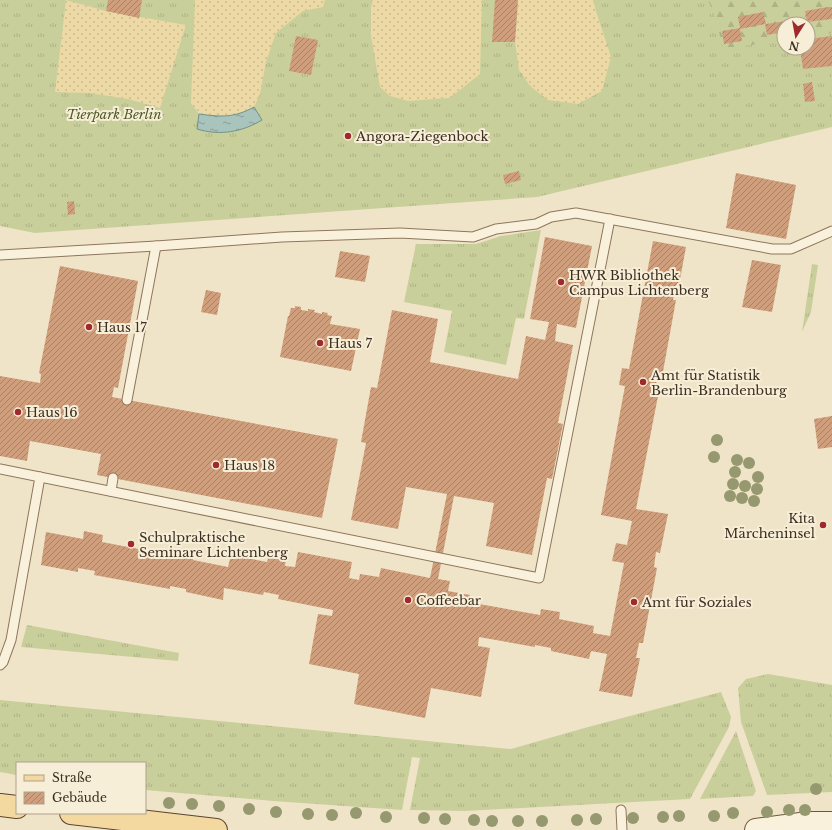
<svg xmlns="http://www.w3.org/2000/svg" width="832" height="830" viewBox="0 0 832 830" font-family="'Libre Baskerville',serif">
	<defs>
		<pattern id="grass-tufts" width="24" height="20" patternUnits="userSpaceOnUse"><rect width="24" height="20" fill="#c9cf9b"/><path d="M3 7l-1-3M5 7V3M7 7l1-3M15 17l-1-3M17 17v-4M19 17l1-3" fill="none" stroke="#aeb285"/></pattern>
		<pattern id="forest-firs" width="22" height="20" patternUnits="userSpaceOnUse"><rect width="22" height="20" fill="#c9cf9b"/><path d="M5 1l3.5 6h-7zM16 11l3.5 6h-7z" fill="#aeb285"/></pattern>
		<pattern id="sand-dots" width="8" height="8" patternUnits="userSpaceOnUse"><rect width="8" height="8" fill="#ecd9a5"/><path d="M2 2h.1M6 6h.1" fill="none" stroke="#cbbb8e" stroke-width="1.8" stroke-linecap="round"/></pattern>
		<pattern id="water-ripples" width="26" height="14" patternUnits="userSpaceOnUse"><rect width="26" height="14" fill="#a9c4bc"/><path d="M2 4q2-2 4 0t4 0M15 11q2-2 4 0t4 0" fill="none" stroke="#8ba098"/></pattern>
		<pattern id="building-hatch" width="6" height="6" patternUnits="userSpaceOnUse"><rect width="6" height="6" fill="#cf9f7d"/><path d="M-1 1l2-2M0 6l6-6M5 7l2-2" fill="none" stroke="#a98266"/></pattern>
	</defs>
	<rect width="100%" height="100%" fill="#f0e4c8"/>
	<!-- grass -->
	<g fill="url(#grass-tufts)" fill-rule="evenodd">
		<path d="M0 0H832V127L537 197 35 233 0 226ZM784 24H808V48H784Z"/>
		<polygon points="541,230 524,319 516,318 506,365 444,352 452,311 404,302 416,244 476,244 501,236"/>
		<polygon points="812,264 818,265 811,312 802,332"/>
		<polygon points="27,625 179,653 178,661 21,647"/>
		<polygon points="768,674 832,685 832,792 767,795 741,722 738,688 746,679"/>
		<polygon points="721,692 731,717 729,727 690,799 465,811 410,810 420,758 412,757 402,810 273,801 145,790 145,763 17,763 17,775 0,772 0,700 511,749 588,727"/>
		<polygon points="736,731 756,791 753,796 700,799"/>
	</g>
	<!-- forest -->
	<polygon fill="url(#forest-firs)" points="708,0 832,0 832,33 808,37 808,24 784,24 784,40 723,49 716,19"/>
	<!-- sand -->
	<g fill="url(#sand-dots)">
		<polygon points="66,0 106,11 186,25 160,108 128,99 89,93 55,92"/>
		<polygon points="195,0 325,0 323,7 303,11 276,33 266,62 260,94 254,107 245,112 233,116 216,116 199,114 191,103"/>
		<polygon points="373,0 482,0 480,74 455,94 448,98 408,101 390,96 380,87 371,36 371,8"/>
		<polygon points="518,0 593,0 596,11 611,57 602,91 578,104 548,100 530,86 519,70 515,42"/>
	</g>
	<!-- water -->
	<path fill="url(#water-ripples)" stroke="#6f938a" d="M254 107 262 120C242 132 220 136 197 129L199 114C221 117 234 118 254 107Z"/>
	<!-- building -->
	<g fill="url(#building-hatch)">
		<polygon points="108,0 142,0 139,18 106,11"/>
		<polygon points="495,0 518,0 515,42 492,42"/>
		<polygon points="828,7 832,7 832,19 807,22 805,11"/>
		<polygon points="763,12 766,24 793,20 794,24 784,24 784,32 767,35 765,24 740,29 742,41 724,44 722,31 740,28 738,17"/>
		<polygon points="296,36 318,40 311,75 289,71"/>
		<polygon points="832,36 832,66 803,69 800,48 808,48 808,39"/>
		<polygon points="812,82 815,101 805,102 803,84"/>
		<polygon points="519,171 521,180 505,184 503,175"/>
		<polygon points="736,173 796,185 786,239 726,228"/>
		<polygon points="74,201 75,214 68,215 67,202"/>
		<polygon points="545,237 592,246 576,328 557,324 555,341 573,345 558,423 563,424 552,479 547,478 532,555 486,546 494,503 454,496 438,579 450,581 448,591 470,595 468,602 540,615 541,609 560,612 559,619 594,626 593,633 610,636 624,563 612,561 616,543 627,545 632,521 601,515 625,386 619,385 622,368 629,369 653,241 686,247 679,285 676,285 673,300 676,300 662,377 658,376 655,390 659,391 636,509 668,514 660,553 656,552 654,567 657,568 643,643 639,643 636,658 640,658 632,697 599,691 607,654 591,651 589,659 551,651 551,648 535,645 535,647 479,637 478,646 490,648 481,697 431,688 425,718 354,704 359,674 309,664 318,614 332,616 333,610 278,599 279,595 264,592 263,595 224,588 223,600 186,592 186,589 170,586 170,589 94,575 95,571 78,568 78,572 41,565 46,532 83,539 84,531 103,535 102,542 175,556 176,549 194,553 193,560 228,567 231,555 267,562 269,556 286,559 285,566 295,567 298,552 352,562 349,578 359,580 360,574 379,577 381,568 430,578 447,494 406,487 398,529 351,520 366,443 361,442 371,387 377,388 392,310 438,319 430,362 518,379 526,336 545,340 549,322 530,319"/>
		<polygon points="340,251 370,256 365,282 335,277"/>
		<polygon points="752,260 781,265 772,312 742,307"/>
		<polygon points="60,266 138,281 118,388 114,387 112,397 338,439 322,518 97,475 101,454 30,441 27,461 0,456 0,376 40,383 41,374 39,373"/>
		<polygon points="206,290 221,293 217,315 201,312"/>
		<polygon points="295,306 301,307 301,310 308,311 308,309 315,310 314,312 322,314 322,312 328,313 327,315 332,316 330,324 360,329 351,371 280,357 288,316 289,316 291,308 295,308"/>
		<polygon points="832,416 832,447 818,449 814,419"/>
	</g>
	<g fill="none" stroke-linecap="round" stroke-linejoin="round">
		<!-- lane casing -->
		<g stroke="#8d765c" stroke-width="11">
			<g id="lane">
				<polyline points="0,255 156,246 282,237 400,233 473,237 496,229 536,224 551,217 576,213 772,249 791,249 832,231"/>
				<polyline points="127,400 156,246"/>
				<polyline points="0,469 539,578 610,219"/>
				<polyline points="111,491 113,478"/>
				<polyline points="0,665 3,662 11,640 40,477"/>
				<polyline points="621,810 622,830"/>
			</g>
		</g>
		<!-- secondary casing -->
		<g stroke="#6f573f" stroke-width="24">
			<polyline id="secondary" points="756,830 808,823 832,823"/>
		</g>
		<!-- primary casing -->
		<g stroke="#5b4430" stroke-width="24">
			<g id="primary">
				<polyline points="0,805 17,807"/>
				<polyline points="71,813 216,830"/>
			</g>
		</g>
		<!-- lane -->
		<use href="#lane" stroke="#faf1dc" stroke-width="9"/>
		<!-- secondary -->
		<use href="#secondary" stroke="#faf1dc" stroke-width="22"/>
		<!-- primary -->
		<use href="#primary" stroke="#f3d9a0" stroke-width="22"/>
	</g>
	<!-- trees -->
	<g fill="#96986f">
		<circle cx="717" cy="440" r="6"/>
		<circle cx="714" cy="457" r="6"/>
		<circle cx="737" cy="460" r="6"/>
		<circle cx="749" cy="463" r="6"/>
		<circle cx="735" cy="472" r="6"/>
		<circle cx="758" cy="477" r="6"/>
		<circle cx="733" cy="484" r="6"/>
		<circle cx="745" cy="486" r="6"/>
		<circle cx="757" cy="489" r="6"/>
		<circle cx="730" cy="496" r="6"/>
		<circle cx="742" cy="498" r="6"/>
		<circle cx="754" cy="501" r="6"/>
		<circle cx="816" cy="789" r="6"/>
		<circle cx="169" cy="803" r="6"/>
		<circle cx="192" cy="804" r="6"/>
		<circle cx="219" cy="806" r="6"/>
		<circle cx="249" cy="809" r="6"/>
		<circle cx="789" cy="810" r="6"/>
		<circle cx="805" cy="810" r="6"/>
		<circle cx="276" cy="812" r="6"/>
		<circle cx="767" cy="812" r="6"/>
		<circle cx="356" cy="813" r="6"/>
		<circle cx="733" cy="813" r="6"/>
		<circle cx="308" cy="814" r="6"/>
		<circle cx="332" cy="815" r="6"/>
		<circle cx="679" cy="816" r="6"/>
		<circle cx="714" cy="816" r="6"/>
		<circle cx="386" cy="817" r="6"/>
		<circle cx="663" cy="817" r="6"/>
		<circle cx="424" cy="818" r="6"/>
		<circle cx="633" cy="818" r="6"/>
		<circle cx="445" cy="819" r="6"/>
		<circle cx="596" cy="819" r="6"/>
		<circle cx="474" cy="820" r="6"/>
		<circle cx="577" cy="820" r="6"/>
		<circle cx="492" cy="821" r="6"/>
		<circle cx="518" cy="821" r="6"/>
		<circle cx="542" cy="821" r="6"/>
	</g>
	<!-- markers -->
	<g fill="#9e2a2b" stroke="#f7eed8" stroke-width="1.5">
		<circle cx="348" cy="136" r="4"/>
		<circle cx="561" cy="282" r="4"/>
		<circle cx="89" cy="327" r="4"/>
		<circle cx="320" cy="343" r="4"/>
		<circle cx="643" cy="382" r="4"/>
		<circle cx="18" cy="412" r="4"/>
		<circle cx="216" cy="465" r="4"/>
		<circle cx="823" cy="525" r="4"/>
		<circle cx="131" cy="544" r="4"/>
		<circle cx="408" cy="600" r="4"/>
		<circle cx="634" cy="602" r="4"/>
	</g>
	<g text-anchor="middle" stroke-width="4" stroke-linejoin="round" paint-order="stroke">
		<!-- park labels -->
		<g font-size="13" font-style="italic" fill="#4d5a26" stroke="#f7eed8">
			<text x="114" y="119">Tierpark Berlin</text>
		</g>
		<!-- poi labels -->
		<g font-size="13" fill="#3d2e20" stroke="#f7eed8" text-anchor="start">
			<text x="356" y="141">Angora-Ziegenbock</text>
			<text x="569" y="280">HWR Bibliothek<tspan x="569" dy="15">Campus Lichtenberg</tspan></text>
			<text x="97" y="332">Haus 17</text>
			<text x="328" y="348">Haus 7</text>
			<text x="651" y="380">Amt für Statistik<tspan x="651" dy="15">Berlin-Brandenburg</tspan></text>
			<text x="26" y="417">Haus 16</text>
			<text x="224" y="470">Haus 18</text>
			<text x="815" y="523" text-anchor="end">Kita<tspan x="815" dy="15">Märcheninsel</tspan></text>
			<text x="139" y="542">Schulpraktische<tspan x="139" dy="15">Seminare Lichtenberg</tspan></text>
			<text x="416" y="605">Coffeebar</text>
			<text x="642" y="607">Amt für Soziales</text>
		</g>
	</g>
	<!-- legend -->
	<rect x="16" y="762" width="130" height="52" fill="#f7eed8" stroke="#ada18e"/>
	<rect x="24" y="775" width="20" height="6" fill="#f3d9a0" stroke="#ada18e"/>
	<text x="52" y="782" font-size="12" fill="#3d2e20">Straße</text>
	<rect x="24" y="792" width="20" height="12" fill="url(#building-hatch)" stroke="#ada18e"/>
	<text x="52" y="802" font-size="12" fill="#3d2e20">Gebäude</text>
	<!-- north arrow -->
	<g transform="translate(796 36) rotate(191)"><circle r="19" fill="#f7eed8" stroke="#ada18e"/>
	<path d="M0-3L7 15L0 10L-7 15Z" fill="#9e2a2b"/>
	<text y="-6" font-size="11" font-weight="bold" text-anchor="middle" fill="#3d2e20">N</text>
	</g>
</svg>
